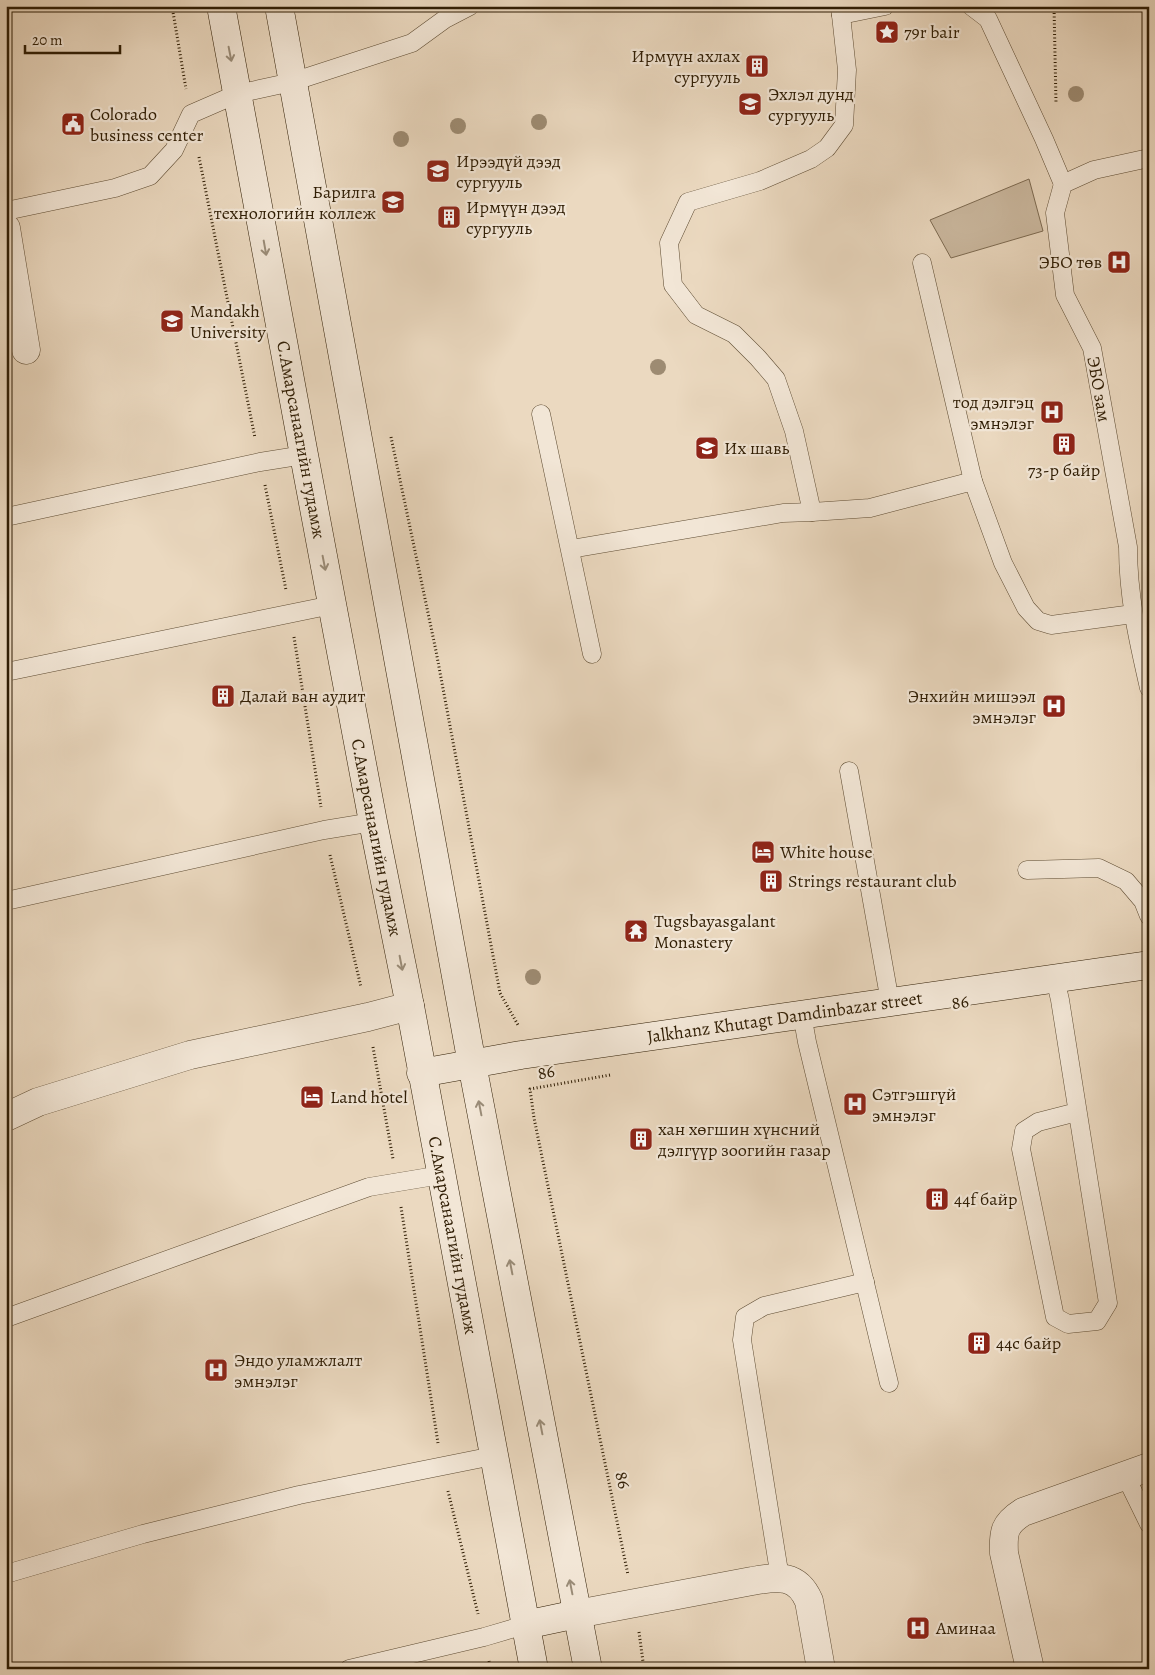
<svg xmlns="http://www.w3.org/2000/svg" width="1155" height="1675" viewBox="0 0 1155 1675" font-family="Alegreya,serif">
	<rect width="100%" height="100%" fill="#ebd9c0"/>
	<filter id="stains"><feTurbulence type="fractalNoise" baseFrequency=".004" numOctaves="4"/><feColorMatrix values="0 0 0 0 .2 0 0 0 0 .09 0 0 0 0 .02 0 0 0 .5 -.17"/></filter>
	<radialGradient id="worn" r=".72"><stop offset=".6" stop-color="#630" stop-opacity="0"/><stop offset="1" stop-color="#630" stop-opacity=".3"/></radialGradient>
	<!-- green -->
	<polygon fill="#cbb9a0" stroke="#7d6b52" points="1029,179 1043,231 951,258 930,220"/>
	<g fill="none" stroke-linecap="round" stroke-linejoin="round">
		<!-- service casing -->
		<g stroke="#5e4c33" stroke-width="19">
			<g id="service">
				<polyline points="840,6 847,70 844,125 827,148 811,159 760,181 688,202 669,243 673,285 696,315 734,334 758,358 776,379 794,431 812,512 870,508 973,481 1003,563 1026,608 1038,621 1051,625 1133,614"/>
				<polyline points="971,6 988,19 1044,139 1063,184"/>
				<polyline points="841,15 885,6"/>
				<path d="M1149 158 1094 170 1063 184 1055 213 1065 295 1092 348 1128 547C1128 596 1138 640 1149 688"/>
				<polyline points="6,211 115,188 150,176 174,150 191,114 237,94 292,82 412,43 445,19 470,6"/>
				<polyline points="922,263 973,481"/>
				<polyline points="541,414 592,654"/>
				<polyline points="6,517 260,462 304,455"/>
				<polyline points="571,549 783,513 812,512"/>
				<polyline points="6,672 332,605"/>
				<polyline points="849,771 890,1002"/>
				<polyline points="1027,870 1099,868 1126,881 1143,901 1149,916"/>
				<polyline points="6,901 324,830 373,822"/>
				<polyline points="1055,978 1060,1000 1108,1303 1097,1321 1068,1324 1055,1317 1021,1149 1024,1131 1038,1122 1077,1112"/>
				<polyline points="802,1014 807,1042 889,1383"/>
				<polyline points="6,1318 369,1187 441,1175"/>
				<polyline points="1125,1475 1149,1524"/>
				<polyline points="6,1574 143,1534 299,1495 493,1456"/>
				<polyline points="780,1578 742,1340 745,1317 764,1306 865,1282"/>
				<polyline points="349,1669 484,1637 525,1625"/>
			</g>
		</g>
		<!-- minor casing -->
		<g stroke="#5e4c33" stroke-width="29">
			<g id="minor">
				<polyline points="6,228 26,350"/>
				<polyline points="6,1117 38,1102 190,1055 368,1017 410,1006"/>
				<path d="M577 1614 752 1581C777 1577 797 1573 809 1601L821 1669"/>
				<path d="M1030 1669 1004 1553C1003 1532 1004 1524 1023 1512L1149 1467"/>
			</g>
		</g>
		<!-- secondary casing -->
		<g stroke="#2f1d04" stroke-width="29">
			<g id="secondary">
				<path id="s1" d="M221 6 304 455 373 822 410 1006 534 1669"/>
				<polyline points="279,6 472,1064 588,1669"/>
				<path id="s2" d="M421 1073 521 1055 1149 965"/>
				<polyline points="525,1625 577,1614"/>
			</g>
		</g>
		<!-- path -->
		<g stroke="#2f1d04" stroke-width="3" stroke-dasharray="1 2.5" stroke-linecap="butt">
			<polyline points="172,6 186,89"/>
			<polyline points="1054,6 1056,103"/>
			<polyline points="199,157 255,438"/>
			<polyline points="391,437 436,651 500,993 518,1025"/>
			<polyline points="265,485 286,590"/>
			<polyline points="294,637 321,807"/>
			<polyline points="330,855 361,987"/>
			<polyline points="373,1047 393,1159"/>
			<polyline points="610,1075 530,1089 534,1118 628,1575"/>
			<polyline points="401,1207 438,1443"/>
			<polyline points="448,1491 478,1614"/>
			<polyline points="639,1632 644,1669"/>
			<polyline points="489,1661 491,1669"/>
		</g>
		<!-- service -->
		<use href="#service" stroke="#f2e6d6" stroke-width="18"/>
		<!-- minor -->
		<use href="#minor" stroke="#f2e6d6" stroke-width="28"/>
		<!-- secondary -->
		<use href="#secondary" stroke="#f2e6d6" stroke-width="28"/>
	</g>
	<!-- trees -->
	<g fill="#9d8b72">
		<circle cx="1076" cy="94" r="8"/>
		<circle cx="539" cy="122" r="8"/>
		<circle cx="458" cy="126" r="8"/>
		<circle cx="401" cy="139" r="8"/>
		<circle cx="658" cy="367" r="8"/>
		<circle cx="533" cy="977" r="8"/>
	</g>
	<!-- one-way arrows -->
	<defs><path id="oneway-shaft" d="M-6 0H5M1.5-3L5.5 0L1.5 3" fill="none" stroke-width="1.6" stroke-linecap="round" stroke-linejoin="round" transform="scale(1.25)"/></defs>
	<g stroke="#9a8c78">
		<use href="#oneway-shaft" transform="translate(230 54) rotate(79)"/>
		<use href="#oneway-shaft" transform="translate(265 248) rotate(80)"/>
		<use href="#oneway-shaft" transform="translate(324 563) rotate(79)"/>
		<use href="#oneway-shaft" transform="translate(401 963) rotate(79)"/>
		<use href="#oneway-shaft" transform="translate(480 1108) rotate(-101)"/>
		<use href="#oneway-shaft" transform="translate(511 1267) rotate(-101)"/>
		<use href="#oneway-shaft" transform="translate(541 1427) rotate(-101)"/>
		<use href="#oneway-shaft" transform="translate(571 1587) rotate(-101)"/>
	</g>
	<!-- icons -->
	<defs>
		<g id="sight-square" transform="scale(1.25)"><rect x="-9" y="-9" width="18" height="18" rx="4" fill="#8f2418" stroke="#f2e6d6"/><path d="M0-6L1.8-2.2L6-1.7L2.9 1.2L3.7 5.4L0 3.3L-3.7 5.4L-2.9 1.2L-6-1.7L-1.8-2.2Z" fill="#fff"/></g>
		<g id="building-square" transform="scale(1.25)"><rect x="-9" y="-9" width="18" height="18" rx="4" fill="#8f2418" stroke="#f2e6d6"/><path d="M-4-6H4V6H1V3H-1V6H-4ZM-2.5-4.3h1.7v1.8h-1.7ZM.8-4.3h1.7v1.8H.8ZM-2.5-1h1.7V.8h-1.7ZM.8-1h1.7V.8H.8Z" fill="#fff"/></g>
		<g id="school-square" transform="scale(1.25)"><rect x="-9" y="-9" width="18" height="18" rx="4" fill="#8f2418" stroke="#f2e6d6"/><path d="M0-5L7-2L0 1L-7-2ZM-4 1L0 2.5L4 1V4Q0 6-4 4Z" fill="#fff"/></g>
		<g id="civic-square" transform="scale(1.25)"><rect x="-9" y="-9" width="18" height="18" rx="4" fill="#8f2418" stroke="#f2e6d6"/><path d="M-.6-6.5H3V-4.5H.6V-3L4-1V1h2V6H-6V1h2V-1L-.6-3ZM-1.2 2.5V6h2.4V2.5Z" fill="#fff"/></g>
		<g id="university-square" transform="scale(1.25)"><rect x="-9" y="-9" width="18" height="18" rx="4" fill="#8f2418" stroke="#f2e6d6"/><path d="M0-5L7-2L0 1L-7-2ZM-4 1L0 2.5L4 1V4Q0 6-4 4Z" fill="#fff"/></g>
		<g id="hospital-square" transform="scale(1.25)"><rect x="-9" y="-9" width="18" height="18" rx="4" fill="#8f2418" stroke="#f2e6d6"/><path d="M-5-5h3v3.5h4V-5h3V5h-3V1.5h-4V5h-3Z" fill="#fff"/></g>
		<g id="hotel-square" transform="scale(1.25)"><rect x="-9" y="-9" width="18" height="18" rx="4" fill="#8f2418" stroke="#f2e6d6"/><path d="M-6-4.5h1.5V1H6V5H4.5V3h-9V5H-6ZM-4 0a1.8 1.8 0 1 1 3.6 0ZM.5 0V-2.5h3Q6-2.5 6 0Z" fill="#fff"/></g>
		<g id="temple-square" transform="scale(1.25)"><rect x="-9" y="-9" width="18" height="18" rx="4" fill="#8f2418" stroke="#f2e6d6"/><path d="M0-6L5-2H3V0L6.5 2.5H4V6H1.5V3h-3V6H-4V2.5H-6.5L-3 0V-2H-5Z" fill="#fff"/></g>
	</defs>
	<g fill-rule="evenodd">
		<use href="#sight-square" x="887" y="32"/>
		<use href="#building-square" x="757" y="66"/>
		<use href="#school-square" x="750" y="104"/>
		<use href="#civic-square" x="73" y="124"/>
		<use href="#university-square" x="438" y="171"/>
		<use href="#university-square" x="393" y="202"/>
		<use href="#building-square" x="449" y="217"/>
		<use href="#hospital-square" x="1119" y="262"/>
		<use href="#school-square" x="172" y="321"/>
		<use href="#hospital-square" x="1052" y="412"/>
		<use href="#building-square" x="1064" y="444"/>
		<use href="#university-square" x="707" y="448"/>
		<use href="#building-square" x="223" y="696"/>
		<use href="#hospital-square" x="1054" y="706"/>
		<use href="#hotel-square" x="763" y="852"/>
		<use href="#building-square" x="771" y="881"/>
		<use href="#temple-square" x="636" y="931"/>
		<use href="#hotel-square" x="312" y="1097"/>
		<use href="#hospital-square" x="855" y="1104"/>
		<use href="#building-square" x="641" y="1139"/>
		<use href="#building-square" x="937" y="1199"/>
		<use href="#building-square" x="979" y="1343"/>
		<use href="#hospital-square" x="216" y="1370"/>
		<use href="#hospital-square" x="918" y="1628"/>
	</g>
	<g text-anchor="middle" stroke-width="4.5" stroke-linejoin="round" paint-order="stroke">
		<!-- poi labels -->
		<g font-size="18" fill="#2f1d04" stroke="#f2e6d6" text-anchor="start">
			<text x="904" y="38">79r bair</text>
			<text x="740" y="62" text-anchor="end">Ирмүүн ахлах<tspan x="740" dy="21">сургууль</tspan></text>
			<text x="768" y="100">Эхлэл дунд<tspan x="768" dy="21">сургууль</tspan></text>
			<text x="90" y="120">Colorado<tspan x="90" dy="21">business center</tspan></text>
			<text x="456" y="167">Ирээдүй дээд<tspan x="456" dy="21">сургууль</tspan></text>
			<text x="376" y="198" text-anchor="end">Барилга<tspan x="376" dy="21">технологийн коллеж</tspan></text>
			<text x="466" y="213">Ирмүүн дээд<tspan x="466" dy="21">сургууль</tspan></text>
			<text x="1102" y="268" text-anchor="end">ЭБО төв</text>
			<text x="190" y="317">Mandakh<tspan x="190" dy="21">University</tspan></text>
			<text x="1034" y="408" text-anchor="end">тод дэлгэц<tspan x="1034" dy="21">эмнэлэг</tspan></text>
			<text x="724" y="454">Их шавь</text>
			<text x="1064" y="476" text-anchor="middle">73-р байр</text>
			<text x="240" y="702">Далай ван аудит</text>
			<text x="1036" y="702" text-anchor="end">Энхийн мишээл<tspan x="1036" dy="21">эмнэлэг</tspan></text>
			<text x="780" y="858">White house</text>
			<text x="788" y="887">Strings restaurant club</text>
			<text x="654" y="927">Tugsbayasgalant<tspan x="654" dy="21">Monastery</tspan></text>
			<text x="872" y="1100">Сэтгэшгүй<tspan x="872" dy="21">эмнэлэг</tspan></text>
			<text x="330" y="1103">Land hotel</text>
			<text x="658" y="1135">хан хөгшин хүнсний<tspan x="658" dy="21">дэлгүүр зоогийн газар</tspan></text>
			<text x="954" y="1205">44f байр</text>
			<text x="996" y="1349">44c байр</text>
			<text x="234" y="1366">Эндо уламжлалт<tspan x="234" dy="21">эмнэлэг</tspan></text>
			<text x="936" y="1634">Аминаа</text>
		</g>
		<!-- street labels -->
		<g font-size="18" fill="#2f1d04" stroke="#f2e6d6">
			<text transform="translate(1099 389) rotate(80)" y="6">ЭБО зам</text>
			<text dy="6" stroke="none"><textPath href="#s1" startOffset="441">С.Амарсанаагийн гудамж</textPath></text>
			<text dy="6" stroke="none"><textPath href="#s1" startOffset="846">С.Амарсанаагийн гудамж</textPath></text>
			<text transform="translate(960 1002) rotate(-9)" y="6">86</text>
			<text dy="6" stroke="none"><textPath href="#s2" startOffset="368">Jalkhanz Khutagt Damdinbazar street</textPath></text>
			<text transform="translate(546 1072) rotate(-10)" y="6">86</text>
			<text dy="6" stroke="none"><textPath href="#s1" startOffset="1251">С.Амарсанаагийн гудамж</textPath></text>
			<text transform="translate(623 1480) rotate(78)" y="6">86</text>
		</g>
	</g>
	<!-- margin -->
	<rect width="1155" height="1675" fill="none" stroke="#ebd9c0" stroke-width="25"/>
	<rect x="8" y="8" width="1140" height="1660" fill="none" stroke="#2f1d04" stroke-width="2.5"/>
	<rect x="12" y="12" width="1130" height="1650" fill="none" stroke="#2f1d04"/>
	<!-- scale -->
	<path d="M25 45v8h95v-8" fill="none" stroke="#2f1d04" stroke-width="2.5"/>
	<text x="32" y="45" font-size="15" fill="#2f1d04" stroke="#f2e6d6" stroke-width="4" paint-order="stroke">20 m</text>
	<rect width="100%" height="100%" filter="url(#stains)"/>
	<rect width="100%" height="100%" fill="url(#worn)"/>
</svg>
